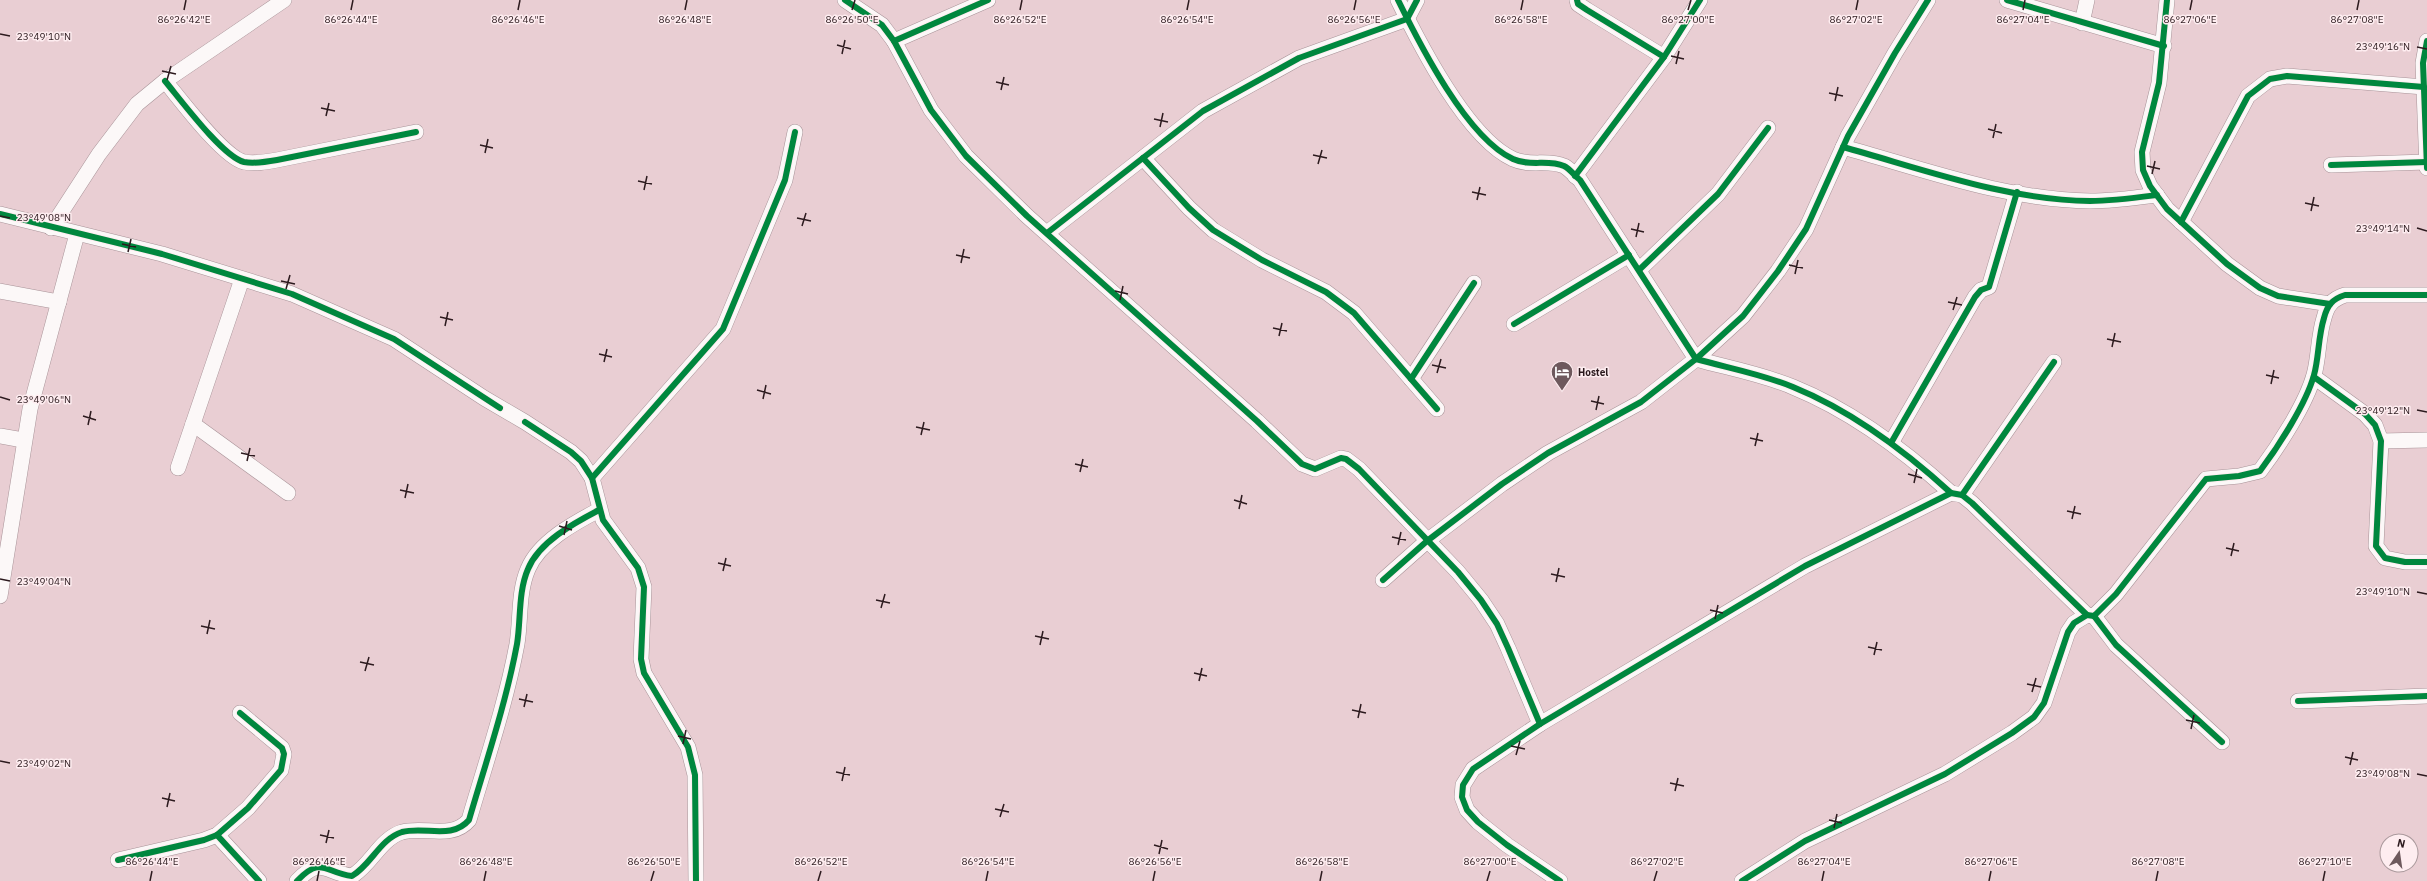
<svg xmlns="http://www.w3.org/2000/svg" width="2427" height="881" viewBox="0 0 2427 881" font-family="'IBM Plex Sans',sans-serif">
	<rect width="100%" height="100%" fill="#e9ced3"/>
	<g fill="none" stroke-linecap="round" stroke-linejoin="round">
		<!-- street casing -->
		<g stroke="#a89398" stroke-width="16">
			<g id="street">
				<polyline points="845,0 882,25 894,41 931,110 966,156 1027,216 1257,421 1302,464 1315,469 1341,458 1346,459 1359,469 1458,572 1481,600 1497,624 1508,648 1540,724"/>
				<path d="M1398 0C1420 45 1467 138 1513 159 1530 167 1548 159 1564 166 1570 169 1575 176 1580 180L1696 359C1728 368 1762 374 1793 387 1852 411 1904 450 1951 493"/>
				<polyline points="1577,0 1578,4 1587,10 1664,57"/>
				<polyline points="2007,0 2164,46"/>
				<polyline points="2167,0 2159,83 2142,152 2143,170 2150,186 2167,209 2227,264 2260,288 2278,296 2330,304"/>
				<polyline points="2082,23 2087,0"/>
				<polyline points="894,41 988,0"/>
				<polyline points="2427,41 2423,63 2427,168"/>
				<path d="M165 81C180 99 223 157 244 162 255 164 266 162 277 160L416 132"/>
				<path d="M1843 147C1923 169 2006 200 2090 201 2112 201 2134 198 2157 195"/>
				<polyline points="1143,158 1189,208 1213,230 1262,260 1326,292 1354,313 1437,409"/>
				<polyline points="2331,165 2427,162"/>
				<polyline points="1575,176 1664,57 1700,0"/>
				<polyline points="0,214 162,254 292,294 394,339 484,398 525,422 571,452 581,461 592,478 603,520 638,568 644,587 641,659 644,673 688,747 695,775 696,881"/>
				<polyline points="2181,222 2248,96 2270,79 2287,76 2424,87"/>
				<polyline points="51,228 99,154 137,104 165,81 284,0"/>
				<polyline points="1047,233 1203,111 1299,58 1407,19 1417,0"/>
				<polyline points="1639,270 1718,194 1768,128"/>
				<polyline points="0,291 59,302"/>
				<polyline points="1514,324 1629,255"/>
				<polyline points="2314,377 2365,414 2375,425 2381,441 2376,546 2385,558 2405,562 2427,562"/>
				<polyline points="1411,379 1474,283"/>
				<polyline points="193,424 288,493"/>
				<polyline points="0,436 23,440"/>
				<polyline points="2381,441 2427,440"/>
				<polyline points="1891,443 1975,297 1981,290 1989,287 2017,192"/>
				<polyline points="178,468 242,279"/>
				<polyline points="592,478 723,329 785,180 795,132"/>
				<polyline points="1962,495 2054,362"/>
				<polyline points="1383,580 1427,541 1502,484 1548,453 1641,402 1696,359 1743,316 1778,271 1806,229 1848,136 1895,53 1928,0"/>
				<polyline points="0,596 30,409 77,234"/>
				<polyline points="2094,616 2116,645 2222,742"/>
				<polyline points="2298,701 2427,696"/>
				<polyline points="217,835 259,881"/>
				<polyline points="118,860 204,840 217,835 248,808 281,770 284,754 282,748 240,713"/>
				<path d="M297 881C322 855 325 873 352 876 371 865 380 839 402 832 425 826 452 840 469 820 486 762 506 703 517 644 521 620 518 592 528 569 539 542 574 523 599 510"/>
				<path d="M1560 881 1507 845 1478 822 1467 810 1462 797 1463 785 1473 769 1540 724 1805 566 1951 493 1962 495 1972 503 2087 615 2094 616 2116 594 2206 479 2239 476 2260 471C2278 447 2306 404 2314 375 2319 357 2318 337 2324 318 2327 306 2332 299 2345 295H2427"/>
				<polyline points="1742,881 1805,841 1945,774 2012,733 2034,717 2044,703 2068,632 2074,623 2087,615"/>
			</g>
		</g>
		<!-- street -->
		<use href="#street" stroke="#fcf8f8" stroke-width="15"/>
		<!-- cycleway casing -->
		<g stroke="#feedf0" stroke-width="8">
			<g id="cycleway">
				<polyline points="845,0 882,25 894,41 931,110 966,156 1027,216 1257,421 1302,464 1315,469 1341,458 1346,459 1359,469 1458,572 1481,600 1497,624 1508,648 1540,724"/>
				<path d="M1398 0C1420 45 1467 138 1513 159 1530 167 1548 159 1564 166 1570 169 1575 176 1580 180L1696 359C1728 368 1762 374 1793 387 1852 411 1904 450 1951 493"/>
				<polyline points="1577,0 1578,4 1587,10 1664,57"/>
				<polyline points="2007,0 2164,46"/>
				<polyline points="2167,0 2159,83 2142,152 2143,170 2150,186 2167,209 2227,264 2260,288 2278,296 2330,304"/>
				<polyline points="894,41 988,0"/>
				<polyline points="2427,41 2423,63 2427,168"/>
				<path d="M165 81C180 99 223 157 244 162 255 164 266 162 277 160L416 132"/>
				<path d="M1843 147C1923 169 2006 200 2090 201 2112 201 2134 198 2157 195"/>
				<polyline points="1143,158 1189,208 1213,230 1262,260 1326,292 1354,313 1437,409"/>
				<polyline points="2331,165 2427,162"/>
				<polyline points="1575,176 1664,57 1700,0"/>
				<polyline points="0,214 162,254 292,294 394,339 500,408"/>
				<polyline points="2181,222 2248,96 2270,79 2287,76 2424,87"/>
				<polyline points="1047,233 1203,111 1299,58 1407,19 1417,0"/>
				<polyline points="1639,270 1718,194 1768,128"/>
				<polyline points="1514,324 1629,255"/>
				<polyline points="2314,377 2365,414 2375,425 2381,441 2376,546 2385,558 2405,562 2427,562"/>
				<polyline points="1411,379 1474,283"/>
				<polyline points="525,422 571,452 581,461 592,478 603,520 638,568 644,587 641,659 644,673 688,747 695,775 696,881"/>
				<polyline points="1891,443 1975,297 1981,290 1989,287 2017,192"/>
				<polyline points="592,478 723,329 785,180 795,132"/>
				<polyline points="1962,495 2054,362"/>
				<polyline points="1383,580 1427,541 1502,484 1548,453 1641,402 1696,359 1743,316 1778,271 1806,229 1848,136 1895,53 1928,0"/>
				<polyline points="2094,616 2116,645 2222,742"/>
				<polyline points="2298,701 2427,696"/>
				<polyline points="217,835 259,881"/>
				<polyline points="118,860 204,840 217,835 248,808 281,770 284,754 282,748 240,713"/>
				<path d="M297 881C322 855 325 873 352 876 371 865 380 839 402 832 425 826 452 840 469 820 486 762 506 703 517 644 521 620 518 592 528 569 539 542 574 523 599 510"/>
				<path d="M1560 881 1507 845 1478 822 1467 810 1462 797 1463 785 1473 769 1540 724 1805 566 1951 493 1962 495 1972 503 2087 615 2094 616 2116 594 2206 479 2239 476 2260 471C2278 447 2306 404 2314 375 2319 357 2318 337 2324 318 2327 306 2332 299 2345 295H2427"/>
				<polyline points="1742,881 1805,841 1945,774 2012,733 2034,717 2044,703 2068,632 2074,623 2087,615"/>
			</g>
		</g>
		<!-- cycleway -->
		<use href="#cycleway" stroke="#00873e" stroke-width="6"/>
	</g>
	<!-- ticks -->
	<path fill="none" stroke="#2c1a1e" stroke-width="1.5" d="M184 10 186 0M351 10 353 0M518 10 520 0M685 10 687 0M852 10 855 0M1020 10 1022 0M1187 10 1189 0M1354 10 1356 0M1521 10 1523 0M1688 10 1691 0M1856 10 1858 0M2023 10 2025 0M2190 10 2192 0M2357 10 2359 0M0 34 10 36M837 45 851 49M2417 47 2427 49M842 54 845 40M1671 56 1684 59M1676 64 1679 51M162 71 176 74M167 80 171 66M996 82 1009 85M1001 90 1004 77M1829 93 1843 96M1835 101 1838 87M321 108 335 111M326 116 329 103M1154 119 1168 122M1160 127 1163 113M1988 129 2002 133M1993 138 1996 124M480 145 493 148M485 153 488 139M1313 155 1327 158M1318 164 1322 150M2147 166 2160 169M2152 174 2155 161M638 181 652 184M644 190 647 176M1472 192 1486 195M1477 200 1480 187M2305 203 2319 206M2311 211 2314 197M0 216 10 218M797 218 811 221M802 226 806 213M2417 228 2427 231M1631 229 1644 232M1636 237 1639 223M122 244 136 247M128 252 131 239M956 255 970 258M961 263 964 249M1789 265 1803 268M1795 274 1798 260M281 281 295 284M286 289 290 275M1115 291 1128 294M1120 300 1123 286M1948 302 1962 305M1953 310 1957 297M440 317 453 320M445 326 448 312M1273 328 1287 331M1279 336 1282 323M2107 339 2121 342M2112 347 2115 333M599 354 612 357M604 362 607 349M1432 365 1446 368M1437 373 1441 359M2266 375 2279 378M2271 384 2274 370M757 390 771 394M0 397 10 400M763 399 766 385M1591 401 1604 404M1596 410 1599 396M2417 410 2427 412M83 416 96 420M88 425 91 411M916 427 930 430M921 435 924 422M1750 438 1763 441M1755 446 1758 433M241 453 255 456M247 461 250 448M1075 464 1088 467M1080 472 1083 459M1908 474 1922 478M1914 483 1917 469M400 490 414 493M405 498 408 484M1234 500 1247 504M1239 509 1242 495M2067 511 2081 514M2072 519 2075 506M559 526 572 530M564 535 567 521M1392 537 1406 540M1398 545 1401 532M2226 548 2239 551M2231 556 2234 543M718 563 731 566M723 571 726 558M1551 574 1565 577M0 579 10 581M1556 582 1559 568M2417 592 2427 594M876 600 890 603M881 608 885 594M1710 610 1723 613M1715 619 1718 605M201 626 215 629M207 634 210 620M1035 636 1049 639M1040 645 1043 631M1868 647 1882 650M1874 655 1877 642M360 662 374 665M365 671 369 657M1194 673 1207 676M1199 681 1202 668M2027 684 2041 687M2032 692 2036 678M519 699 533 702M524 707 527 694M1352 710 1366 713M1358 718 1361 704M2186 720 2200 723M2191 729 2194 715M678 736 691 739M683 744 686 730M1511 746 1525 749M1516 755 1520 741M2345 757 2358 760M0 761 10 763M2350 765 2353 752M836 772 850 775M2417 774 2427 776M842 781 845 767M1670 783 1684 786M1675 791 1678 778M162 798 175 801M167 807 170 793M995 809 1009 812M1000 817 1004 804M1829 820 1842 823M1834 828 1837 814M320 835 334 838M326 843 329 830M1154 845 1168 849M1159 854 1162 840M150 881 152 871M317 881 319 871M484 881 486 871M651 881 654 871M818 881 821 871M986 881 988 871M1153 881 1155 871M1320 881 1322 871M1487 881 1490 871M1654 881 1657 871M1822 881 1824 871M1989 881 1991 871M2156 881 2158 871M2323 881 2325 871"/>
	<!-- icons -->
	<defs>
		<g id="hotel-pin" transform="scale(1.15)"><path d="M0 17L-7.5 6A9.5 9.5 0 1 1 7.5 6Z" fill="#6e595d" stroke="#feedf0"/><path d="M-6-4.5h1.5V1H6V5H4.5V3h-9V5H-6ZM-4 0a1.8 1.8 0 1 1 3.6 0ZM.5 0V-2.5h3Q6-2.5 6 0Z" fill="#fff"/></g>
	</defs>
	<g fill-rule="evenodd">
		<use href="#hotel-pin" x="1562" y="372"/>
	</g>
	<g text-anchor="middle" stroke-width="3" stroke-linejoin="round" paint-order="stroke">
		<!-- poi labels -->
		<g font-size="10" font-weight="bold" fill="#2c1a1e" stroke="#feedf0" text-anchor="start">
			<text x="1578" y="376">Hostel</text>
		</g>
	</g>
	<g font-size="10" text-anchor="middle" fill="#2c1a1e" stroke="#feedf0" stroke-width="3" stroke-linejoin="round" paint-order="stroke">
		<text x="184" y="23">86°26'42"E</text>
		<text x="351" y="23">86°26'44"E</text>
		<text x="518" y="23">86°26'46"E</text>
		<text x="685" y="23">86°26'48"E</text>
		<text x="852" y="23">86°26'50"E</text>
		<text x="1020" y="23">86°26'52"E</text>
		<text x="1187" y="23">86°26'54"E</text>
		<text x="1354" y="23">86°26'56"E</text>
		<text x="1521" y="23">86°26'58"E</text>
		<text x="1688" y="23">86°27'00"E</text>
		<text x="1856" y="23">86°27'02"E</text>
		<text x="2023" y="23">86°27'04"E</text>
		<text x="2190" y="23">86°27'06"E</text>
		<text x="2357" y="23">86°27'08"E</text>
		<text x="44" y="40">23°49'10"N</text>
		<text x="2383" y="50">23°49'16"N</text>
		<text x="44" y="221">23°49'08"N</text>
		<text x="2383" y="232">23°49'14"N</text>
		<text x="44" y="403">23°49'06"N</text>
		<text x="2383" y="414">23°49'12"N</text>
		<text x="44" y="585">23°49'04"N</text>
		<text x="2383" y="595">23°49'10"N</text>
		<text x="44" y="767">23°49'02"N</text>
		<text x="2383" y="777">23°49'08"N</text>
		<text x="152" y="865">86°26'44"E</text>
		<text x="319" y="865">86°26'46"E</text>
		<text x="486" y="865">86°26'48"E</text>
		<text x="654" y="865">86°26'50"E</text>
		<text x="821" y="865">86°26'52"E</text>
		<text x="988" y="865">86°26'54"E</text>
		<text x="1155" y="865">86°26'56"E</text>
		<text x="1322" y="865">86°26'58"E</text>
		<text x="1490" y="865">86°27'00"E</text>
		<text x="1657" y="865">86°27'02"E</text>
		<text x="1824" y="865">86°27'04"E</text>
		<text x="1991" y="865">86°27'06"E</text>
		<text x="2158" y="865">86°27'08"E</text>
		<text x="2325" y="865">86°27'10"E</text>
	</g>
	<!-- north arrow -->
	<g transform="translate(2399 853) rotate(13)"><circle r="19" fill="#feedf0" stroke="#aa999c"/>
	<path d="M0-3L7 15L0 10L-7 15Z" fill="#6e595d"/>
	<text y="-6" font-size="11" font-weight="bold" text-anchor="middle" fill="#2c1a1e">N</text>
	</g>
</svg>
